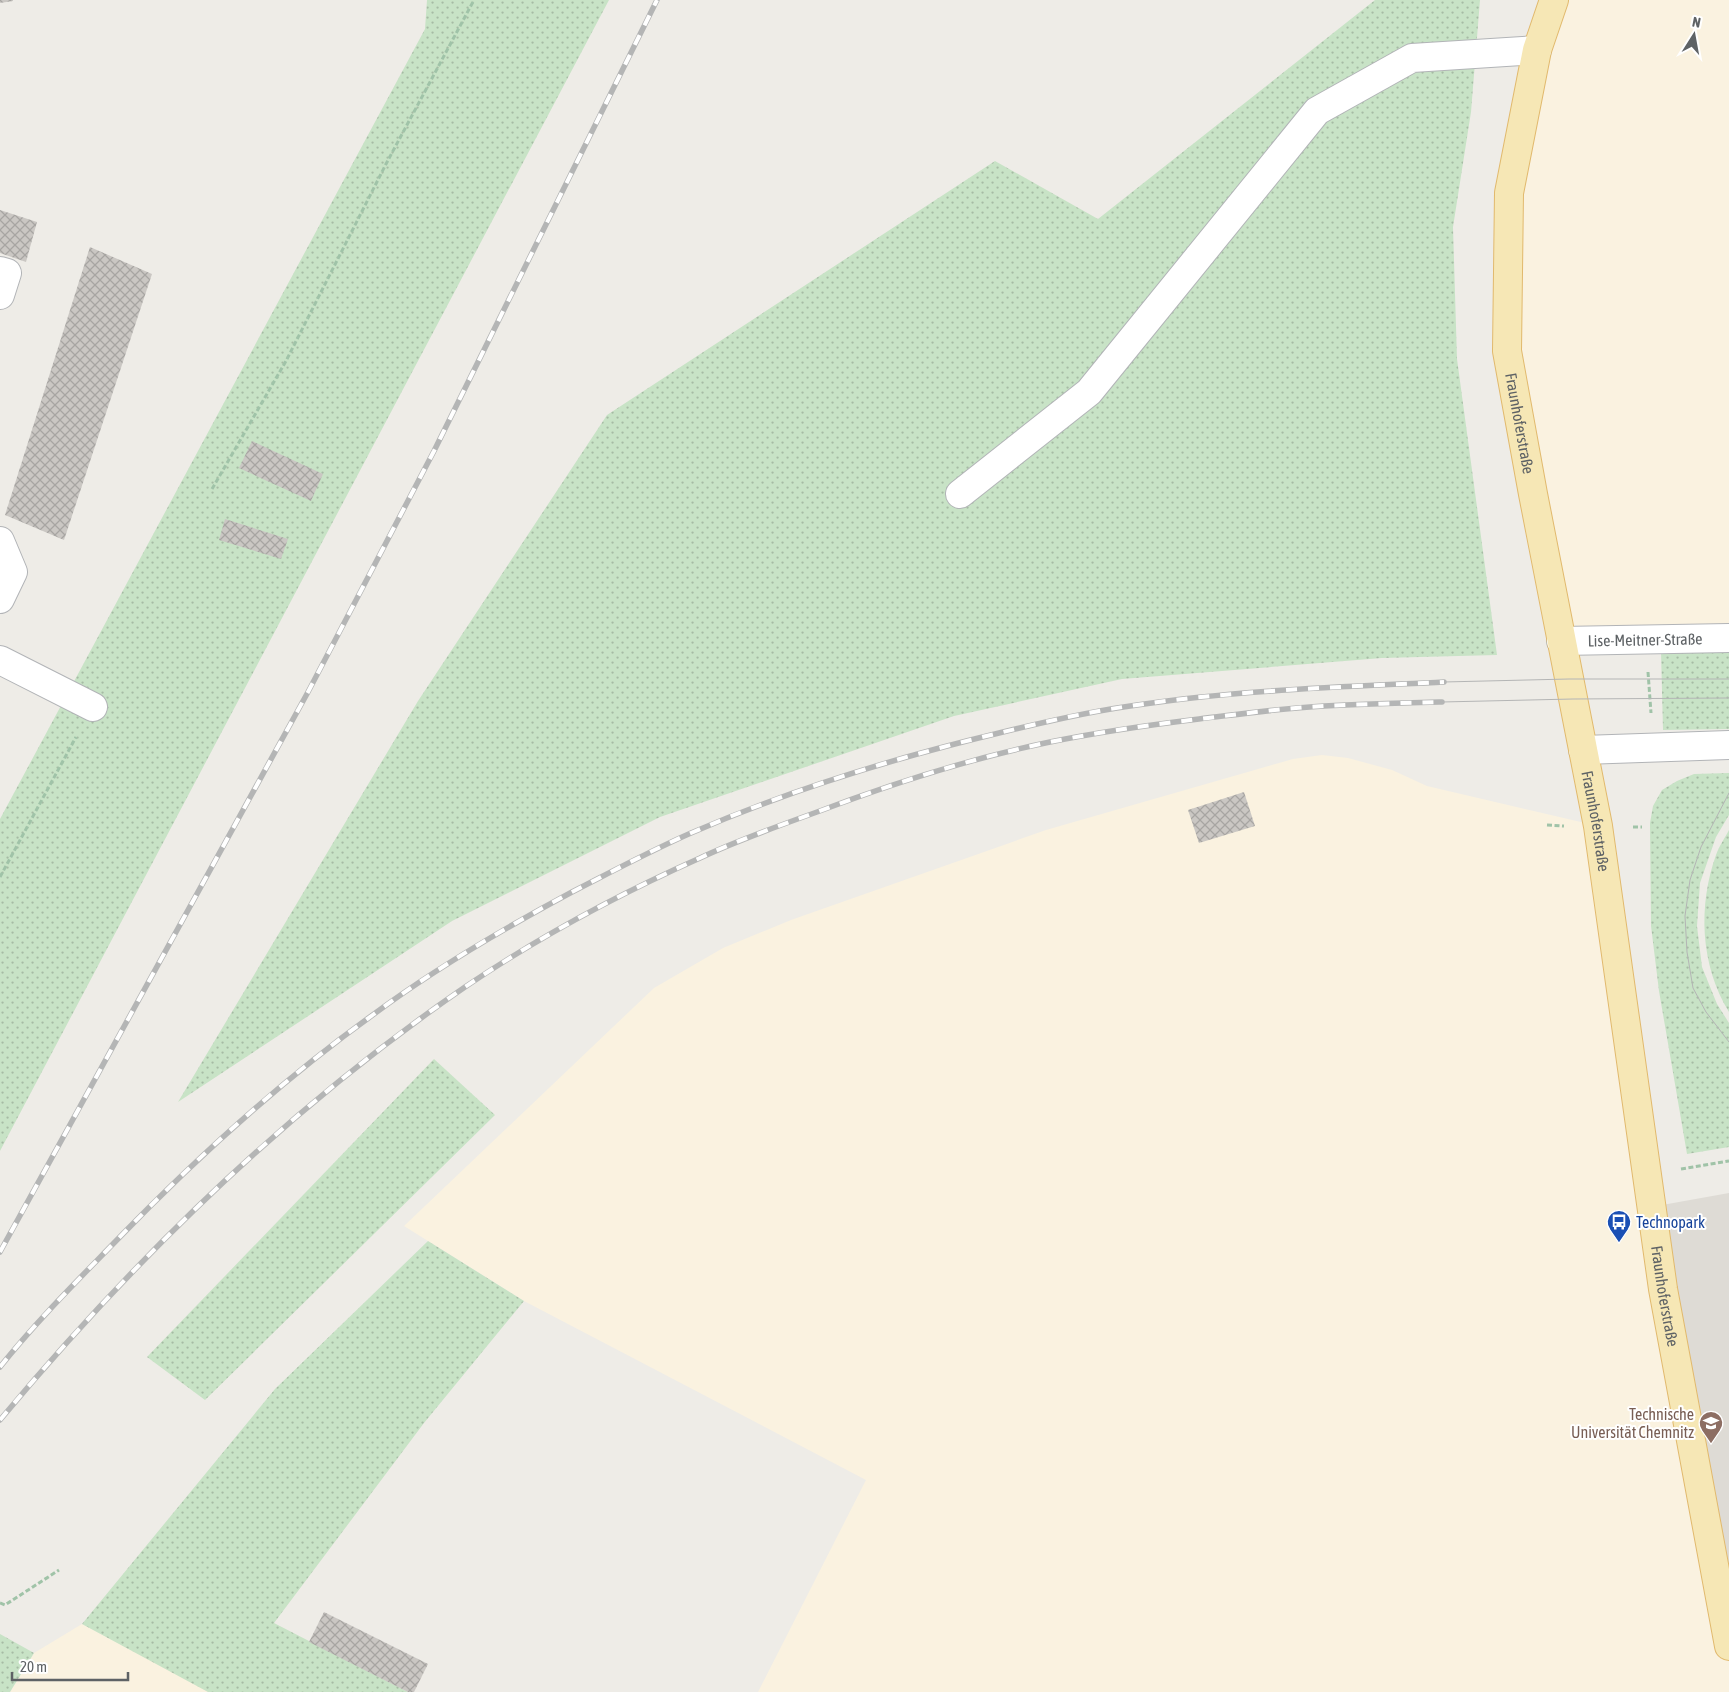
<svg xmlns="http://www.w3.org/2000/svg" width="1729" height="1692" viewBox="0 0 1729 1692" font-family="'Asap Condensed',sans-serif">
	<defs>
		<pattern id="grass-dots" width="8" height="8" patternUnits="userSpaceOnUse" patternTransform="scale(1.25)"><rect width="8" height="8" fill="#c8e3c6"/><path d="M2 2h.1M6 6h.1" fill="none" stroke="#a6bba4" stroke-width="1.8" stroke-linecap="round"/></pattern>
		<pattern id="building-cross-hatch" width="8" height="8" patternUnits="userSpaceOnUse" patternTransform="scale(1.25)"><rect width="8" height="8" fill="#cac7c3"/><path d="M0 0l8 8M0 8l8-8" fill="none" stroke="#a7a5a2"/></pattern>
	</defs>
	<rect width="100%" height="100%" fill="#eeece7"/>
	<!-- commercial -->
	<g fill="#faf2e0">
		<polygon points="1554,0 1729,0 1729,637 1561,641 1507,351 1509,193"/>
		<polygon points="1322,755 1348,758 1392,770 1427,786 1598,826 1729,1646 1729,1692 758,1692 866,1480 524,1301 404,1226 654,988 723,948 791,920 1046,830 1293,759"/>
		<polygon points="82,1624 211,1692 10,1692 34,1653"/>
	</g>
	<!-- education -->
	<polygon fill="#dedbd5" points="1729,1193 1729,1646 1651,1207"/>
	<!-- grass -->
	<g fill="url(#grass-dots)">
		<polygon points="427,0 609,0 0,1151 0,819 425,29"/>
		<polygon points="1375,0 1480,0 1471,112 1453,227 1457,359 1497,655 1382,658 1122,679 954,716 660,817 452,921 178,1102 418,701 607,415 995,161 1098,219"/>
		<polygon points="1729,650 1729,729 1663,730 1661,651"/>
		<polygon points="1729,773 1729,815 1716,837 1700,883 1697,926 1702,967 1717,1004 1729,1023 1729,1147 1687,1154 1659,991 1651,926 1650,823 1653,806 1662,790 1677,781 1694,774"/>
		<path d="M1729 830V1012C1700 965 1698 905 1716 855 1719 846 1725 838 1729 830Z"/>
		<polygon points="434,1059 495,1115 205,1400 147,1357"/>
		<polygon points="428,1241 524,1301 424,1423 274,1623 408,1692 208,1692 82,1624 275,1389"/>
		<polygon points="0,1634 34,1653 10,1692 0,1692"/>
	</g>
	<!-- building -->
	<g fill="url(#building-cross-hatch)">
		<polygon points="0,0 13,0 13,1 0,3"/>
		<polygon points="0,210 37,222 26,262 0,253"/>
		<polygon points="90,247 152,274 64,540 5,515"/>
		<polygon points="252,441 323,474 311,501 239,468"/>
		<polygon points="225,519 288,539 281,559 219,540"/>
		<polygon points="1244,792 1255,826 1199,843 1188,810"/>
		<polygon points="324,1612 428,1664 414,1692 408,1692 309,1642"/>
	</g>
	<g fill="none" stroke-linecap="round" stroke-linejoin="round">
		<!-- minor casing -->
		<g stroke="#b2b4b7" stroke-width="30">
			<g id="minor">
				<polyline points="0,271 7,273 0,295"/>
				<polyline points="960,494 1089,392 1317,111 1412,58 1537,50"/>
				<polyline points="0,541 13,572 0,599"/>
				<path id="s1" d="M1561 641 1729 638"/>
				<polyline points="0,660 93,707"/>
				<polyline points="1583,750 1729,745"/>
			</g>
		</g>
		<!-- major casing -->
		<g stroke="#e1b96d" stroke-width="30">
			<g id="major">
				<path id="s2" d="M1554 0 1537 50 1509 193 1507 351 1533 494 1598 826 1663 1289 1729 1646"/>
			</g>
		</g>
		<!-- path -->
		<g stroke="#a0c3a8" stroke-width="3" stroke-dasharray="5 2.5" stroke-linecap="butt">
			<polyline points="212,489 286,361 386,164 474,0"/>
			<polyline points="1648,672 1651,713"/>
			<polyline points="1547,825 1564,826"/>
			<polyline points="1633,827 1642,827"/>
			<polyline points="0,877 76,737"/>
			<polyline points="1681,1169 1729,1161"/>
			<polyline points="0,1603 5,1605 59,1570"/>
		</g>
		<!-- minor -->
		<use href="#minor" stroke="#fff" stroke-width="28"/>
		<!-- major -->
		<use href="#major" stroke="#f6e7b5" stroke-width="28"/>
		<!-- tram -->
		<g stroke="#b4b5b5" stroke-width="1">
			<polyline points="1444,682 1569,679 1729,679"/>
			<polyline points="1442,702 1573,699 1729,698"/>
			<polyline points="1729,793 1701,847 1690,880 1685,916 1687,952 1693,988 1706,1012 1729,1042"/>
		</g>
		<!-- rail casing -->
		<g stroke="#b4b5b5" stroke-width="5.5">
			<g id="rail">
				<polyline points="0,1252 308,692 434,451 657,0"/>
				<path d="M0 1367C34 1324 74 1284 112 1245 193 1161 279 1082 374 1014 436 968 503 929 572 892 611 872 650 851 691 833 790 790 894 758 999 733 1044 722 1091 711 1137 705 1239 690 1342 687 1444 682"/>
				<path d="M0 1420C136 1257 290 1107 465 987 539 937 619 894 700 858 738 840 778 826 817 812 891 784 972 758 1050 742 1099 732 1149 725 1199 719 1241 714 1283 708 1324 706 1363 704 1403 703 1442 702"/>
			</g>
		</g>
		<!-- rail -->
		<use href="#rail" stroke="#fff" stroke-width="4" stroke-dasharray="11" stroke-linecap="butt"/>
	</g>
	<!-- icons -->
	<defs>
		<g id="bus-pin" transform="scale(1.25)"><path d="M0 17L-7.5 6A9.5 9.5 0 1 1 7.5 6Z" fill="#1a4fb4" stroke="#fff"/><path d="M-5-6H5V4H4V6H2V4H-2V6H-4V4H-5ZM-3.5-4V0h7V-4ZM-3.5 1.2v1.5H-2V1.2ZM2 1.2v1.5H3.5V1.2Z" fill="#fff"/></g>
		<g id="university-pin" transform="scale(1.25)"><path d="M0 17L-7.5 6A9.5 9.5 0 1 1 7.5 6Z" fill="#8d6e63" stroke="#fff"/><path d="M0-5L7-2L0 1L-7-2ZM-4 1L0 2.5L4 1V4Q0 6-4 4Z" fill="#fff"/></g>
	</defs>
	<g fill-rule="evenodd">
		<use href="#bus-pin" x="1619" y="1222"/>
		<use href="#university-pin" x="1711" y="1423"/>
	</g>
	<g text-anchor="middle" stroke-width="4" stroke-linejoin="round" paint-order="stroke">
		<!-- street labels -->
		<g font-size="16" fill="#5e6265" stroke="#fff">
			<text dy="6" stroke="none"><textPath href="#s2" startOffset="430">Fraunhoferstraße</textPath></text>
			<text dy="6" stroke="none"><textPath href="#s1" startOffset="84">Lise-Meitner-Straße</textPath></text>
			<text dy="6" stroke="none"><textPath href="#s2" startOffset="835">Fraunhoferstraße</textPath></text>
			<text dy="6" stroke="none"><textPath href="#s2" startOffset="1315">Fraunhoferstraße</textPath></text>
		</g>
		<!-- transit labels -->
		<g font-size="16" fill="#164399" stroke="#fff" text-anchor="start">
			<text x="1636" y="1228">Technopark</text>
		</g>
		<!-- education labels -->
		<g font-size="16" fill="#785e54" stroke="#fff" text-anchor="end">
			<text x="1694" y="1420">Technische<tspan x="1694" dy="18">Universität Chemnitz</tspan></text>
		</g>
	</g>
	<!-- north arrow -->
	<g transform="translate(1694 35) rotate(11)" stroke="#ffffff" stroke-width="4" paint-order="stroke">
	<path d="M0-4L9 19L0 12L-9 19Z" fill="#5e6265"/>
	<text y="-8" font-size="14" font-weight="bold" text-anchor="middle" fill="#5e6265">N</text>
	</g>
	<!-- scale -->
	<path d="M12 1672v8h116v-8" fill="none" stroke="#5e6265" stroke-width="2.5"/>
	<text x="20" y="1672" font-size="15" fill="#5e6265" stroke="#ffffff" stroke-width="4" paint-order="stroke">20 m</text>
</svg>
